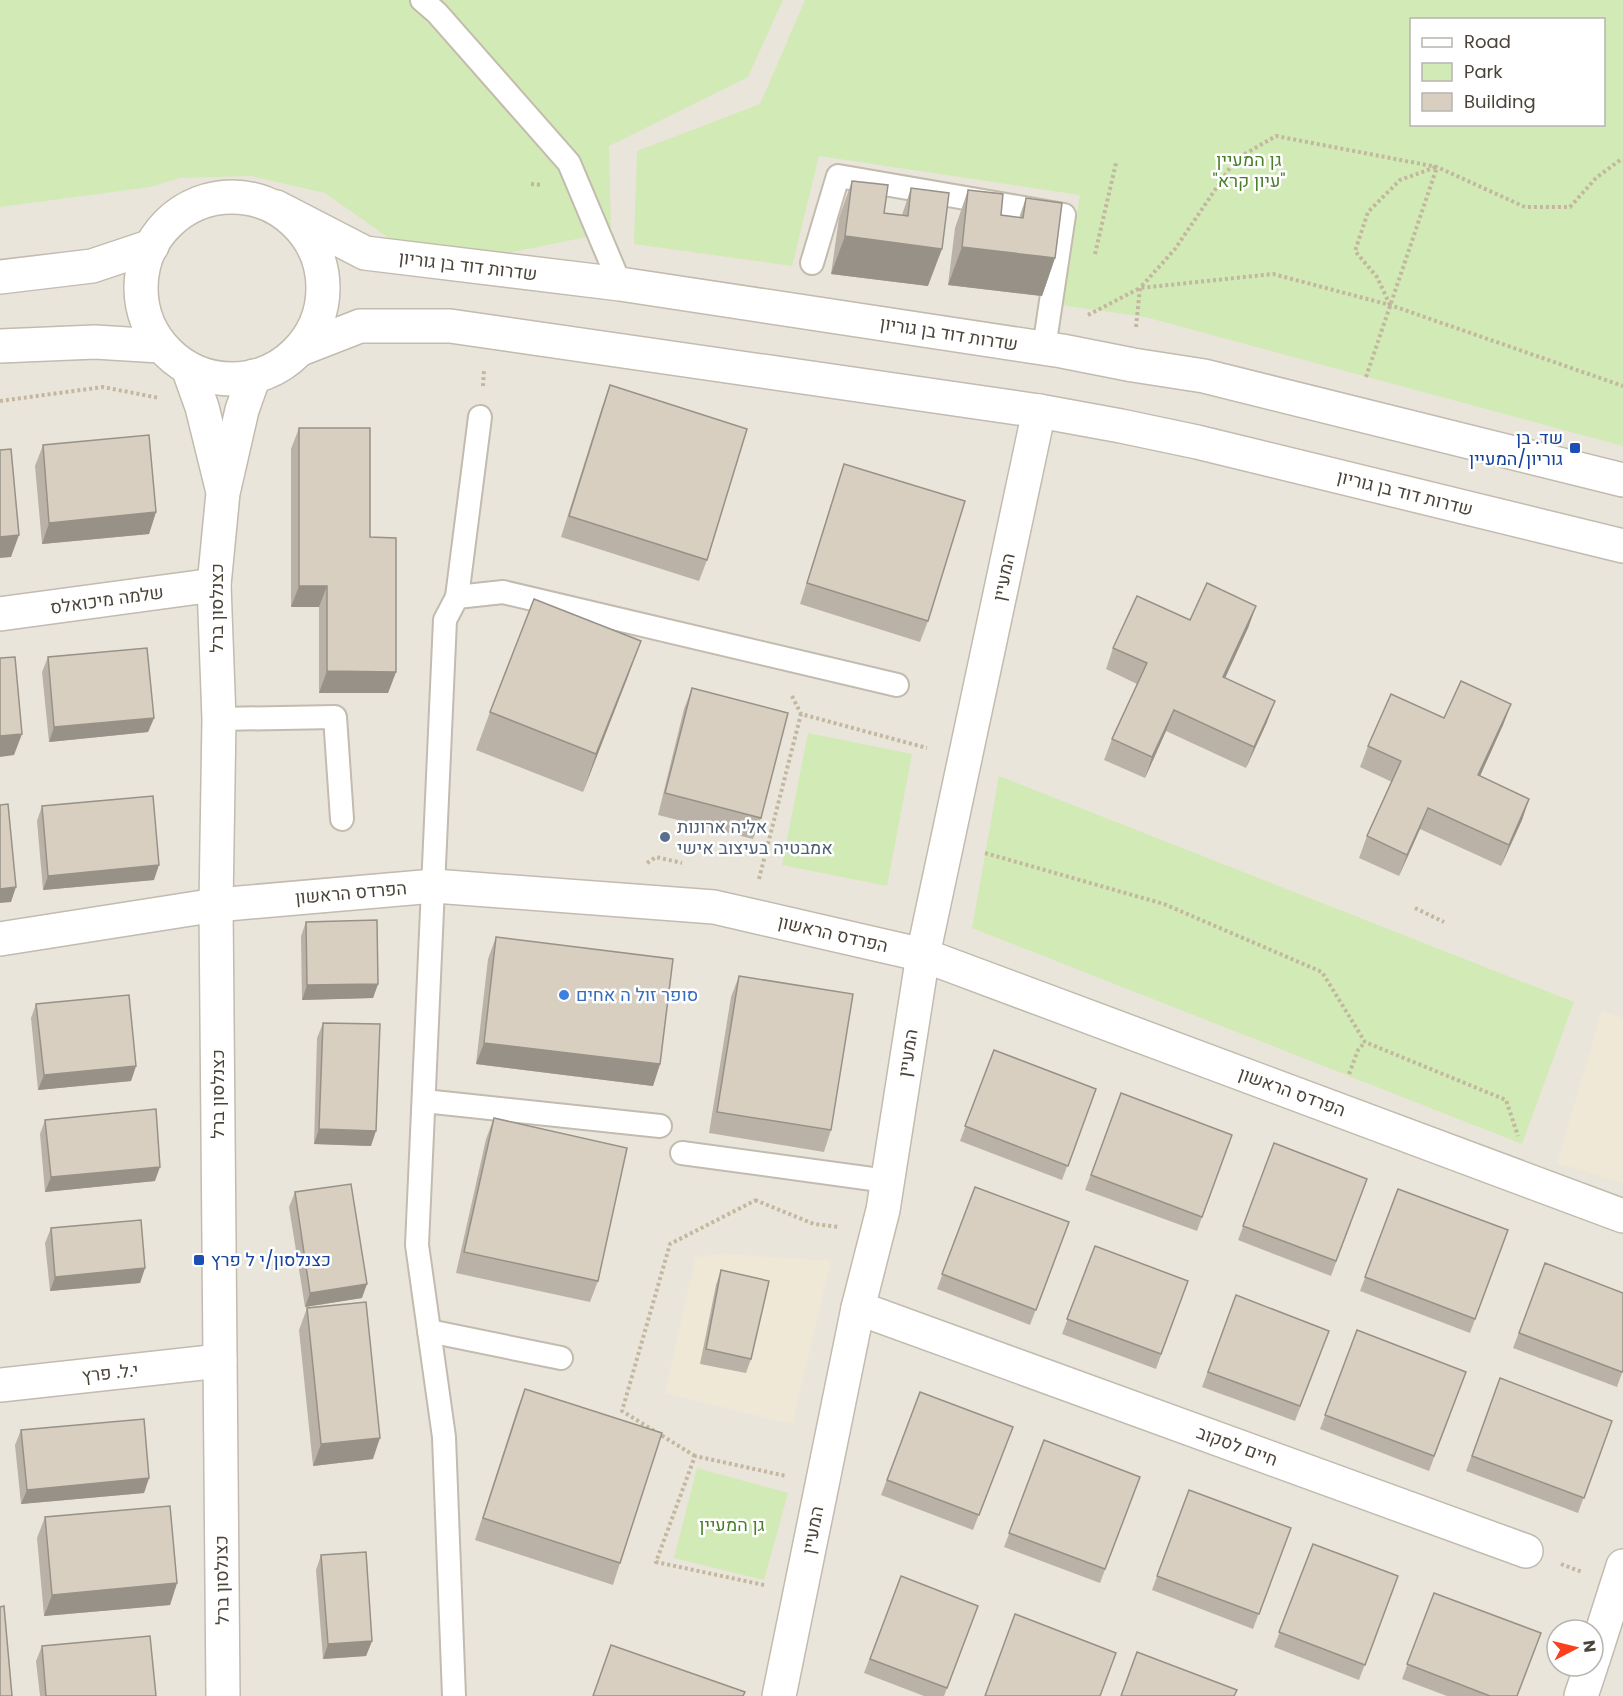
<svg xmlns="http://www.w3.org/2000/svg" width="1623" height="1696" viewBox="0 0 1623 1696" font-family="Poppins,Heebo,sans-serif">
	<rect width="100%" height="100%" fill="#f6f3ec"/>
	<!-- residential -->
	<path fill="#eae5da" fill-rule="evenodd" d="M0 0H1623V1696H0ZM1412 20H1604V124H1412ZM1557 1630H1593V1666H1557Z"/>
	<!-- education -->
	<g fill="#efe8d6">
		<polygon points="1602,1011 1623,1018 1623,1183 1557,1163"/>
		<polygon points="726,1254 831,1261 792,1424 665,1393 696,1257"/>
	</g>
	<!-- green -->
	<g fill="#d2eab5" fill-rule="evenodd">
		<polygon points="0,0 783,0 748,77 609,146 611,232 493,256 396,243 325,193 251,176 180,178 150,187 0,207"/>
		<path d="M805 0H1623V446L1145 317 1061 305 1080 195 819 156 792 266 634 244 637 151 760 104ZM1412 20H1604V124H1412Z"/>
		<polygon points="808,733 912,754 887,886 782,865"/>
		<polygon points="999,776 1574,1002 1522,1144 972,928"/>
		<polygon points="697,1468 788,1493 764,1580 674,1558"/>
	</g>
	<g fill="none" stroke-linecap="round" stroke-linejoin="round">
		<!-- service casing -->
		<g stroke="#c2bbae" stroke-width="26">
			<g id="service">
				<polyline points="422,0 437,13 569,163 620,284"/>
				<polyline points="812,263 838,176 1064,215 1044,348"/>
				<polyline points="457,597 480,417"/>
				<polyline points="219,719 335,717 342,819"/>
				<polyline points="424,1101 660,1126"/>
				<polyline points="682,1153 887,1181"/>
				<polyline points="429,1331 561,1358"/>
				<polyline points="454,1696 444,1437 417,1245 445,620 457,597 503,592 897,685"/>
			</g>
		</g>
		<!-- minor casing -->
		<g stroke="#c2bbae" stroke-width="36">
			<g id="minor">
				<polyline points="0,614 214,585"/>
				<polyline points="0,939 216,905 434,886 714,907 923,955 1623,1216"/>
				<polyline points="858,1308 1526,1551"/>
				<polyline points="0,1385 220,1361"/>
				<polyline points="1593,1660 1623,1566"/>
				<polyline points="779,1696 858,1308 883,1210 923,955 1039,411"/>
				<polyline points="1581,1696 1591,1666"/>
			</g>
		</g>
		<!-- tertiary casing -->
		<g stroke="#c2bbae" stroke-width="36">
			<g id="tertiary">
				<circle cx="232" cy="288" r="91"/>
				<polyline points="276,207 365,253 620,284 1062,351 1133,365 1204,376 1623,480"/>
				<polyline points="0,277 92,266 152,246"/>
				<polyline points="0,346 95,342 160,346"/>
				<polyline points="301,349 360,326 450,326 1039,411 1121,426 1197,442 1623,546"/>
				<polyline points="188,368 202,407 222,488"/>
				<polyline points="223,1696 216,905 219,719 214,585 223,493 242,410 254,376"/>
			</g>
		</g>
		<!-- path -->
		<g stroke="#c4b79f" stroke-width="4" stroke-dasharray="3 3" stroke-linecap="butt">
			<polyline points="531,184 542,185"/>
			<polyline points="1095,254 1116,163"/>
			<polyline points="1390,305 1377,277 1355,251 1368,212 1400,180 1436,167"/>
			<polyline points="1088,315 1140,288 1273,274 1390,305 1623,386"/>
			<polyline points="1136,327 1140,288 1175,249 1236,159 1276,136 1437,167 1525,207 1570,207 1596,178 1620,160 1623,161"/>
			<polyline points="1366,377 1437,167"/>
			<polyline points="483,386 484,370"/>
			<polyline points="0,401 103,387 159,398"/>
			<polyline points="792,696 801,714"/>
			<polyline points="985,853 1164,904 1322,972 1365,1042 1506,1100 1518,1136"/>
			<polyline points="647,863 656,857 682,863"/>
			<polyline points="759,879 801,714 927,748"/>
			<polyline points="1415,908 1444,922"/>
			<polyline points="1349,1074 1358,1050 1365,1042"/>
			<polyline points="755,1200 814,1224 839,1227"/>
			<polyline points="695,1456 622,1411 670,1244 756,1200"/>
			<polyline points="1561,1564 1582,1572"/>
			<polyline points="764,1585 656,1562 695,1456 786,1476"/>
		</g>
		<!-- service -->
		<use href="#service" stroke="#fff" stroke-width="22"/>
		<!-- minor -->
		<use href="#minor" stroke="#fff" stroke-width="33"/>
		<!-- tertiary -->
		<use href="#tertiary" stroke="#fff" stroke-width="33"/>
	</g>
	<!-- wall -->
	<g fill="#bab2a6">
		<polygon points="852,181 884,213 902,215 911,188 928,286 831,274 839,218"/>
		<polygon points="968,190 1001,215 1019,218 1026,198 1055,258 1042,296 948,285 955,228"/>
		<polygon points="610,385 707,560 699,581 561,537 602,407"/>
		<polygon points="299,428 370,537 396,672 388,693 319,693 319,607 291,607 291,449"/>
		<polygon points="43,445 156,512 149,534 42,544 35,466"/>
		<polygon points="844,464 928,621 920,642 800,604 837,485"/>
		<polygon points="1256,606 1248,628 1225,678 1267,722 1246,768 1166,731 1145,778 1104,760 1112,739 1137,684 1106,669 1113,648 1190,620"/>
		<polygon points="641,641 583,792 476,750 490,712"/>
		<polygon points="48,657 154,718 148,732 49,742 42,672"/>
		<polygon points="692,688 761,818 753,839 658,815 684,709"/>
		<polygon points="1511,704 1503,725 1480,776 1529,799 1522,820 1501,866 1420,829 1399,876 1359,858 1367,836 1392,782 1360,767 1368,746 1444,718"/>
		<polygon points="42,806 154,880 43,890 37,821"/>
		<polygon points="306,922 378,984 373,998 302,1000 301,936"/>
		<polygon points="496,937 660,1064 653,1086 476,1064 488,959"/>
		<polygon points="739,976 831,1130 824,1152 709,1133 731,997"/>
		<polygon points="36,1004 136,1066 131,1081 38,1090 31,1018"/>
		<polygon points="323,1023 371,1146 314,1144 317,1038"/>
		<polygon points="994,1050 1096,1089 1062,1180 960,1141"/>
		<polygon points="1121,1093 1232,1135 1197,1231 1085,1190"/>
		<polygon points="494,1118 598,1281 590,1302 456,1273 486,1139"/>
		<polygon points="45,1120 155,1181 45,1192 40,1134"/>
		<polygon points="1274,1143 1367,1179 1331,1276 1238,1240"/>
		<polygon points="975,1187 1069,1222 1030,1325 937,1289"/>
		<polygon points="1398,1189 1508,1230 1470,1333 1360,1291"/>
		<polygon points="295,1192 362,1298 305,1307 289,1207"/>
		<polygon points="51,1228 145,1268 140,1283 50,1291 45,1243"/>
		<polygon points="1095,1246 1188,1281 1156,1369 1062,1334"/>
		<polygon points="1545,1263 1623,1370 1617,1387 1513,1348"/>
		<polygon points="721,1270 751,1359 746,1373 700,1364 716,1285"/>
		<polygon points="1236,1295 1329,1331 1295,1421 1202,1387"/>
		<polygon points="307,1308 373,1459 313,1466 299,1330"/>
		<polygon points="1357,1330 1466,1372 1429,1471 1320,1429"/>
		<polygon points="1500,1378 1612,1421 1578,1513 1466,1471"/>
		<polygon points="525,1389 620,1563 613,1585 475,1540 517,1410"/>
		<polygon points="920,1392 1013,1427 973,1530 881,1495"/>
		<polygon points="21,1430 149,1478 144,1493 21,1504 15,1445"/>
		<polygon points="1044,1440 1140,1477 1100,1583 1004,1547"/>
		<polygon points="1189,1490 1291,1528 1253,1629 1152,1590"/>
		<polygon points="45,1517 177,1583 170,1605 44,1616 37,1538"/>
		<polygon points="1313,1544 1398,1576 1359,1680 1274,1647"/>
		<polygon points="321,1555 372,1641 366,1656 323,1659 316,1570"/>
		<polygon points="901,1576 978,1606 944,1696 924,1696 864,1673"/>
		<polygon points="1434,1593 1518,1696 1447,1696 1402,1679"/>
		<polygon points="42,1646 156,1696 40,1696 36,1661"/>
	</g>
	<!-- shaded-wall -->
	<g fill="#979187">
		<polygon points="845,236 942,249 928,286 831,274"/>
		<polygon points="962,247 1055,258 1042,296 948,285"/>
		<polygon points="156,512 149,534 42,544 49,523"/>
		<polygon points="19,535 11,557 0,558 0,537"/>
		<polygon points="299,586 327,586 319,607 291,607"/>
		<polygon points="1256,606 1248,628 1216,698 1223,677"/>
		<polygon points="641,641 627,679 583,792 596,754"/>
		<polygon points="327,671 396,672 388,693 319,693"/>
		<polygon points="1275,701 1267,722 1246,768 1254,747"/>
		<polygon points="1511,704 1503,725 1471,796 1478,775"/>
		<polygon points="1174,710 1166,731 1145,778 1152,757"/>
		<polygon points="154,718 148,732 49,742 54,727"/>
		<polygon points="22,734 14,755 0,757 0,736"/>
		<polygon points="1529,799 1522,820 1501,866 1509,845"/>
		<polygon points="1428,808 1420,829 1399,876 1407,855"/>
		<polygon points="159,865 154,880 43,890 48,876"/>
		<polygon points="16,887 11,902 0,903 0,889"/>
		<polygon points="378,984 373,998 302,1000 307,985"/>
		<polygon points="484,1043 660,1064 653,1086 476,1064"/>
		<polygon points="136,1066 131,1081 38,1090 44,1075"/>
		<polygon points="319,1129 376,1131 371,1146 314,1144"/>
		<polygon points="160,1167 155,1181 45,1192 51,1177"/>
		<polygon points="145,1268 140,1283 50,1291 55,1277"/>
		<polygon points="367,1284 362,1298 305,1307 310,1293"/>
		<polygon points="380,1438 373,1459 313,1466 321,1444"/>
		<polygon points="149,1478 144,1493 21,1504 27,1490"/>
		<polygon points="177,1583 170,1605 44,1616 52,1595"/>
		<polygon points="372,1641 366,1656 323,1659 328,1644"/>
	</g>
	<!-- building -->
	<g fill="#d8cfc1" stroke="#979187" stroke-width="1.5">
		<polygon points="852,181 888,185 884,213 908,216 911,188 949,193 942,249 845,236"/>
		<polygon points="968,190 1003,194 1001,215 1023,218 1026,198 1062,203 1055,258 962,247"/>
		<polygon points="610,385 747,429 707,560 569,516"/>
		<polygon points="299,428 370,428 370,537 396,538 396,672 327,671 327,586 299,586"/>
		<polygon points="149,435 156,512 49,523 43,445"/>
		<polygon points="11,449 19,535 0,537 0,450"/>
		<polygon points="844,464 965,501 928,621 807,583"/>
		<polygon points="1207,583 1256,606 1223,677 1275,701 1254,747 1174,710 1152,757 1112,739 1147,663 1113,648 1137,596 1190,620"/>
		<polygon points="534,599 641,641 596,754 490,712"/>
		<polygon points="147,648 154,718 54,727 48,657"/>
		<polygon points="15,657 22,734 0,736 0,658"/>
		<polygon points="1461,681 1511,704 1478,775 1529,799 1509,845 1428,808 1407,855 1367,836 1401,761 1368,746 1391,694 1444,718"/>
		<polygon points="692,688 788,713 761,818 665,793"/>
		<polygon points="153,796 159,865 48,876 42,806"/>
		<polygon points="8,804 16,887 0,889 0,805"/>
		<polygon points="377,920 378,984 307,985 306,922"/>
		<polygon points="496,937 673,959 660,1064 484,1043"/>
		<polygon points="739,976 853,994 831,1130 717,1112"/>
		<polygon points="129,995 136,1066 44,1075 36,1004"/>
		<polygon points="323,1023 380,1024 376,1131 319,1129"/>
		<polygon points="994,1050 1096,1089 1068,1166 965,1126"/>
		<polygon points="1121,1093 1232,1135 1202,1217 1091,1175"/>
		<polygon points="156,1109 160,1167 51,1177 45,1120"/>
		<polygon points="494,1118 627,1148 598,1281 464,1252"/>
		<polygon points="1274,1143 1367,1179 1336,1261 1243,1226"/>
		<polygon points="351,1184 367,1284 310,1293 295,1192"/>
		<polygon points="975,1187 1069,1222 1036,1310 942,1274"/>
		<polygon points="1398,1189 1508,1230 1475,1319 1365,1277"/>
		<polygon points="141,1220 145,1268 55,1277 51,1228"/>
		<polygon points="1095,1246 1188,1281 1161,1354 1067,1319"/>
		<polygon points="1545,1263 1623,1293 1623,1370 1622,1372 1519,1333"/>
		<polygon points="721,1270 769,1281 751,1359 706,1349"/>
		<polygon points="1236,1295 1329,1331 1300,1406 1208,1372"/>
		<polygon points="366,1302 380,1438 321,1444 307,1308"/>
		<polygon points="1357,1330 1466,1372 1434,1456 1325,1415"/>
		<polygon points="1500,1378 1612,1421 1584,1498 1472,1456"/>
		<polygon points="525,1389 662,1433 620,1563 483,1518"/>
		<polygon points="920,1392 1013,1427 979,1515 887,1480"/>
		<polygon points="144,1419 149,1478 27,1490 21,1430"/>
		<polygon points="1044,1440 1140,1477 1105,1569 1009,1533"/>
		<polygon points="1189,1490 1291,1528 1259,1614 1157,1576"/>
		<polygon points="170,1506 177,1583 52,1595 45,1517"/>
		<polygon points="1313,1544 1398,1576 1365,1665 1279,1632"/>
		<polygon points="366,1552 372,1641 328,1644 321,1555"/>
		<polygon points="901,1576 978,1606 947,1688 870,1659"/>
		<polygon points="1434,1593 1541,1633 1517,1696 1490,1696 1407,1664"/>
		<polygon points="4,1606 12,1696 0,1696 0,1607"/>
		<polygon points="1015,1614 1116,1653 1100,1696 985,1696"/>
		<polygon points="150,1636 156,1696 46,1696 42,1646"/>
		<polygon points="611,1645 745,1692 743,1696 593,1696"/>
		<polygon points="1137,1652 1237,1690 1234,1696 1121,1696"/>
	</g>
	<!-- markers -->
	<g fill="#1a4fb4" stroke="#fff" stroke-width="2">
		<rect x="1569" y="442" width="12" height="12" rx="3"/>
		<rect x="193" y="1254" width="12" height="12" rx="3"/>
	</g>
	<circle fill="#5c6f8a" stroke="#fff" stroke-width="2" cx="665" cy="837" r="6"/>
	<circle fill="#3f7fe0" stroke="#fff" stroke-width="2" cx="564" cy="995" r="6"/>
	<g text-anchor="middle" stroke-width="5" stroke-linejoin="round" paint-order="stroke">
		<!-- park labels -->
		<g font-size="18" fill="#4a7f2a" stroke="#fff">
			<text x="1249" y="166">גן המעיין<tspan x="1249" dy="21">"עיון קרא"</tspan></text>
			<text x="732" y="1531">גן המעיין</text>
		</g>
		<!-- street labels -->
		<g font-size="18" fill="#4b4439" stroke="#fff">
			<text transform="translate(468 266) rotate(7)" y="6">שדרות דוד בן גוריון</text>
			<text transform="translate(949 334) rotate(9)" y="6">שדרות דוד בן גוריון</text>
			<text transform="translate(1405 493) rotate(14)" y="6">שדרות דוד בן גוריון</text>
			<text transform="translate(1004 577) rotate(-78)" y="6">המעיין</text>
			<text transform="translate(107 600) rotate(-8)" y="6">שלמה מיכואלס</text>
			<text transform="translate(217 608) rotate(-90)" y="6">כצנלסון ברל</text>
			<text transform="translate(351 893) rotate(-5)" y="6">הפרדס הראשון</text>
			<text transform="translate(833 934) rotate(13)" y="6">הפרדס הראשון</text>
			<text transform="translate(908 1053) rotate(-81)" y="6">המעיין</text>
			<text transform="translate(1292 1092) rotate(20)" y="6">הפרדס הראשון</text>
			<text transform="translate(218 1094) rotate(-90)" y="6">כצנלסון ברל</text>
			<text transform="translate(110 1373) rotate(-6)" y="6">י.ל. פרץ</text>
			<text transform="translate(1237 1446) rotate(20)" y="6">חיים לסקוב</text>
			<text transform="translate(813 1530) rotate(-79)" y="6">המעיין</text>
			<text transform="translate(222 1580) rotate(-91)" y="6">כצנלסון ברל</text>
		</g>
		<!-- transit labels -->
		<g font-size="18" fill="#164399" stroke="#fff" text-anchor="end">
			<text x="1563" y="444">שד. בן<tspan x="1563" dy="21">גוריון/המעיין</tspan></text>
			<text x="211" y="1266" text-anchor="start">כצנלסון/י ל פרץ</text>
		</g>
		<!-- service labels -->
		<g font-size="18" fill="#4e5e75" stroke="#fff" text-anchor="start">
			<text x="677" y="833">אליה ארונות<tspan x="677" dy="21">אמבטיה בעיצוב אישי</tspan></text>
		</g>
		<!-- shop labels -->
		<g font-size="18" fill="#366cbe" stroke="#fff" text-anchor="start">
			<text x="576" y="1001">סופר זול ה אחים</text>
		</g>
	</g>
	<!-- legend -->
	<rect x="1410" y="18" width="195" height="108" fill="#ffffff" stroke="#b7b4b0" stroke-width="1.5"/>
	<rect x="1422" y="38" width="30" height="9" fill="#ffffff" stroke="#b7b4b0" stroke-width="1.5"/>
	<text x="1464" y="48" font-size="18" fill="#4b4439">Road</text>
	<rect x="1422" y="63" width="30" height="18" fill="#d2eab5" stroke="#b7b4b0" stroke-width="1.5"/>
	<text x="1464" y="78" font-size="18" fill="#4b4439">Park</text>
	<rect x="1422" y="93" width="30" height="18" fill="#d8cfc1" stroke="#b7b4b0" stroke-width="1.5"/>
	<text x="1464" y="108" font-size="18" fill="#4b4439">Building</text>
	<!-- north arrow -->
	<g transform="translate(1575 1648) rotate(83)"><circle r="28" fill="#ffffff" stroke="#b7b4b0" stroke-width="1.5"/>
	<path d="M0-4.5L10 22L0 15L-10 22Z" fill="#fc3f1d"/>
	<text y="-9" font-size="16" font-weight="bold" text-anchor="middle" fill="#4b4439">N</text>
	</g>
</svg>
